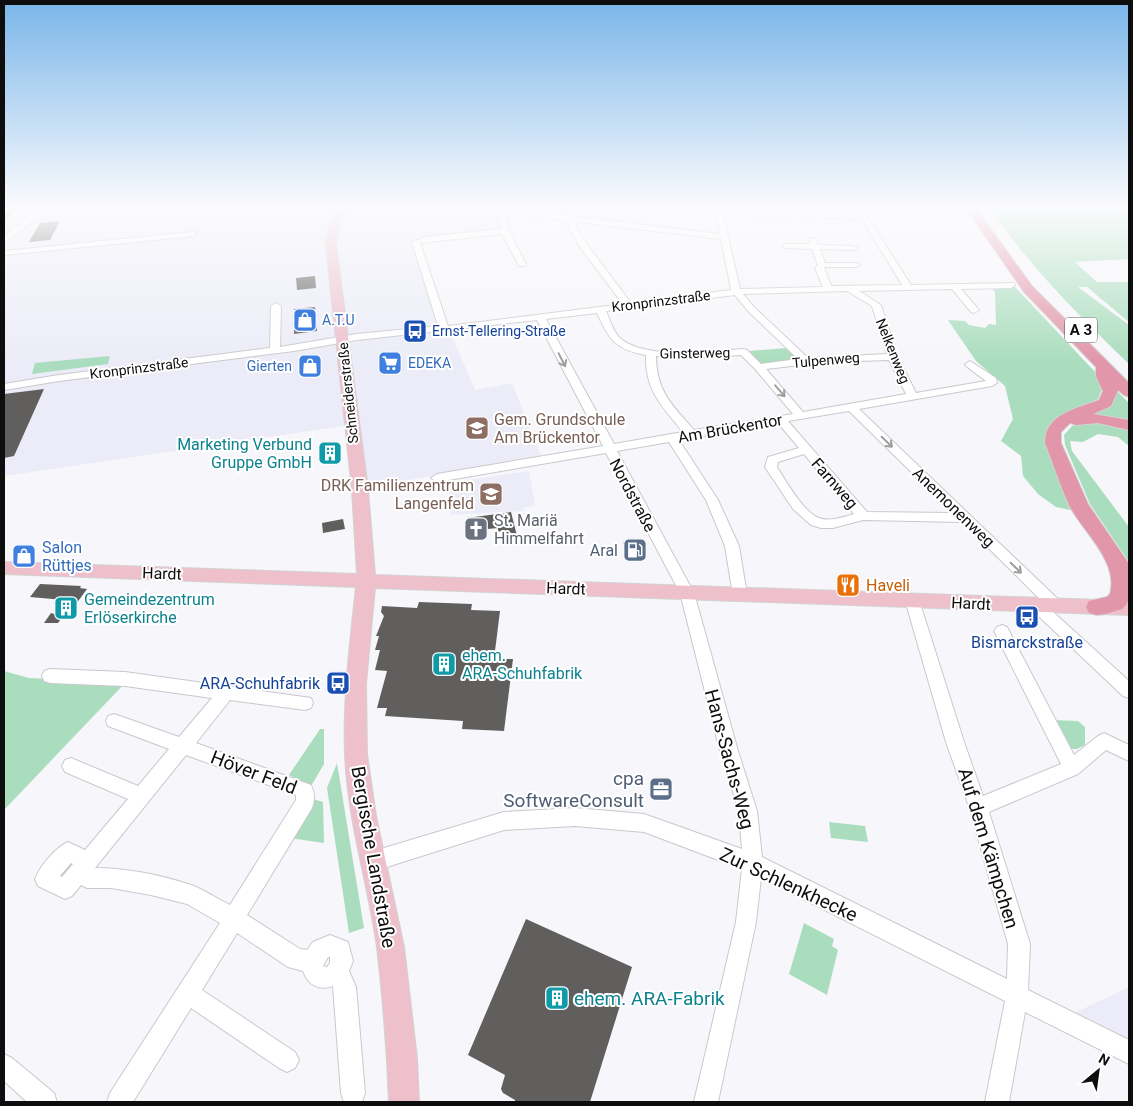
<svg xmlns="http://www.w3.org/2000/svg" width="1133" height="1106" viewBox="0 0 1133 1106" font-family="Roboto,sans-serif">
	<rect width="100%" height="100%" fill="#f7f7fb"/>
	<!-- built -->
	<g fill="#ebecf7">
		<polygon points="28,207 649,207 650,227 504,208 503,231 415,239 449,329 475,390 512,383 542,458 366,487 357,424 4,476 4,228"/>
		<polygon points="529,471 535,506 524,507 524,511 451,515 447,483"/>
		<polygon points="1129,987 1129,1045 1070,1015"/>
	</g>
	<!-- green -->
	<g fill="#aaddbd">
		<path d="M989 207H1129V259L1075 262 1097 282H1129V322L1087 287H1078L1129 325V364C1078 315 1029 266 990 208L999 207Z"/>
		<polygon points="1014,286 1097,374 1102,389 1098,399 1058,420 1049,431 1075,511 1056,507 1038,494 1023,476 1021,456 1001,441 1013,419 1005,386 976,361 948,320 965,321 969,325 985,328 989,324 996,325 995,292 992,287"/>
		<polygon points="787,348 795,356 793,359 761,364 749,351"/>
		<polygon points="110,356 108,364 32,374 35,363"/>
		<path d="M1116 390 1129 403V422L1086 415C1098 409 1114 404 1116 390Z"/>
		<polygon points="1085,421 1129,427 1129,446 1118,437 1098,434 1083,442 1070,441 1072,451 1129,527 1129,562 1090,504 1065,445 1064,435 1072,426"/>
		<polygon points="4,671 29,678 126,682 4,810"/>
		<polygon points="1051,720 1078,721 1085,727 1085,745 1077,749 1066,749"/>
		<polygon points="320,729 324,729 324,764 311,786 289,775"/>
		<polygon points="337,763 364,928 349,933 327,788"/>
		<polygon points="313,799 323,802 324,843 289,838"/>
		<polygon points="829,822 865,826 868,842 831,838"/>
		<polygon points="804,923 834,939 832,946 838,950 827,995 789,974"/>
	</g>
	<!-- building -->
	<g fill="#615f5d">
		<polygon points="60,221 50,240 29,242 40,223"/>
		<polygon points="315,276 316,288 297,290 296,278"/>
		<polygon points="315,307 317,331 294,334 294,309"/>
		<polygon points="44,389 14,456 4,458 4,394"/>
		<polygon points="511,512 519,544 502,545 501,531 498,532 498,528 467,531 467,518"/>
		<polygon points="343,519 345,529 323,533 322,523"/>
		<polygon points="638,539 645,552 630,556 623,542"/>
		<polygon points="40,584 81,586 80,588 87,589 68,615 64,615 58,623 44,623 51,613 54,614 64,600 30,597"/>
		<polygon points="419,602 472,604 471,610 500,611 494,659 513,659 504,731 462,729 463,721 385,716 387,708 377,708 387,671 375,670 380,650 375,650 379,636 376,636 384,616 381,612 382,606 417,608"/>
		<polygon points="526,919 632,967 590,1102 515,1102 515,1100 503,1093 501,1089 505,1075 468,1055"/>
	</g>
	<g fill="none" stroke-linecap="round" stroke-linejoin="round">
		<!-- minor casing -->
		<g stroke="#c9c9cd" stroke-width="2">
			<g id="minor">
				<polygon points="33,207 40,207 34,221 4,242 4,236 28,218"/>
				<path d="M469 207H488L571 216 575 207H581L578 217 720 234 715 207H721L722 211 859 215 854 207H861L911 285 1014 283 1015 285 1011 288 961 289 979 310 974 313 971 312 952 289 859 291 881 305 898 357 916 393 986 381 966 366 965 364 970 361 996 378 997 383 992 386 859 409 1061 602 1063 606 1061 610 1056 612 1051 610 1129 681V698L1123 696 1032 610 1030 606 1032 602 1037 600 1049 608 962 522 863 520 833 528H821L811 525 793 509 765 467 768 457 799 448 778 423 679 440 718 500 739 546 747 595 745 599 740 600 735 599 733 595 725 546 706 500 669 442 617 451 694 593 738 751 757 811 762 857 1007 979 1008 944 969 807 946 742 905 600 907 596 912 594 917 596 919 600 964 742 983 796 1061 764 994 631 997 627 1002 625 1007 627 1074 755 1098 736 1104 733 1129 745V761L1106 750 1078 774 989 812 1030 944 1028 990 1129 1040V1064L1025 1012 1009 1102H985L1005 1001 761 878 756 922 718 1102H694L736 922 742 869 644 832 575 826 504 830 374 871 367 868 364 861 367 854 374 851 504 812 575 808 644 814 742 849 739 811 720 751 680 593 606 453 437 482 431 478 437 474 603 446 537 320 357 340 294 351 59 381 4 390V384L59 375 270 348 271 306 276 303 281 306 280 347 357 334 438 326 412 242 426 237 501 229 498 219 505 213ZM513 214 570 221 568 226 579 246 623 304 448 326 420 243 502 234 519 266H525L526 264 509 231 506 220ZM723 215 862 219 902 285 831 286 824 267H856L860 265 856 263H825L820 249 853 250 857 248 853 246 818 245 815 238H812L808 240 810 244H786L782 246 786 248 812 249 818 265 815 268 823 287 740 289ZM577 222 721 239 731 290 631 303 586 243 576 226ZM847 291 872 306 887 354 808 358 754 307 743 294ZM735 295 748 311 798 359 761 364 747 350 743 349C710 351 648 360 621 339 613 332 610 320 606 311ZM597 313C609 339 615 350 646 355 645 391 662 406 683 432L614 444 546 319ZM741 355 755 369 793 414 694 430C673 406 656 391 656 356L695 358ZM889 360 906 394 803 412 766 369 826 362ZM849 411 953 513 867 512 788 421ZM804 454 854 514C844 517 830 522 819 518 803 512 786 481 777 467L778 462Z"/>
				<polygon points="192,232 195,232 195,236 4,255 4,251"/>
				<path d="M50 669 125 672 311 698 313 703 311 708 305 710 230 700 196 743 311 785C315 793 315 800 312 808L247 915 300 949 307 950 313 942 330 935 348 942 353 961 349 971 356 987 365 1093 362 1102H344L341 1093 333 986C319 991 308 985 303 971L288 967 237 933 202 990 295 1052 299 1060 295 1068 287 1072 279 1068 191 1008 133 1102H107L110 1093 220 923 187 904 151 895 111 888H87L81 885 72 896 65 899 38 886 35 879C40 866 55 848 68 842L85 850 128 799 65 772 62 766 65 760 71 758 138 786 169 749 108 726 106 721 108 716 114 714 179 737 212 698 125 686 50 683 44 681 42 676 44 671ZM186 755 296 795V800L230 905C217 899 205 890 191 885 162 875 126 868 95 868ZM71 863 73 864 62 877 60 876ZM328 957H330V963L327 967 323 966Z"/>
				<polygon points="4,1054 12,1058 54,1093 57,1102 27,1102 4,1081"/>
			</g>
		</g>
		<!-- major casing -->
		<g stroke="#d3d3d4" stroke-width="2">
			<path id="major" d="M338 207H348L340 223 336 245 368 490 375 575 1129 601V615L375 588 366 684 367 754 376 816 404 947 417 1058 419 1102H389C387 1051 383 998 377 947 368 883 347 819 345 753 343 698 350 642 356 587L4 574V562L357 574 352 490 326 245 330 223Z"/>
		</g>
		<!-- highway casing -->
		<g stroke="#d3d3d4" stroke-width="2">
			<path id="highway" d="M965 207H975L1032 286 1129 383V397L1124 395 1118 390 1111 406 1093 414 1129 420V430L1098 423 1076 425 1070 423 1061 432V443L1088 504 1129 564V599L1126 605 1122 609 1106 614 1097 615 1089 613 1086 607 1089 601 1107 597 1110 594C1119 561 1083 532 1069 505 1060 485 1053 463 1045 443 1045 414 1076 409 1099 400L1103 391 1096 376V367L1024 292Z"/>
		</g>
		<!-- minor -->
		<use href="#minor" fill="#fff" fill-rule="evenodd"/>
		<!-- major -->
		<use href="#major" fill="#edc0cb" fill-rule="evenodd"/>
		<!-- highway -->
		<use href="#highway" fill="#e196a9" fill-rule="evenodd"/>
		<!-- rail casing -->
		<g stroke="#717173" stroke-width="2.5">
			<polyline id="rail" points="4,218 17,207"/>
		</g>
		<!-- rail -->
		<use href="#rail" stroke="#fff" stroke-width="1" stroke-dasharray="4.5" stroke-linecap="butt"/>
	</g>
	<!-- one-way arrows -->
	<defs><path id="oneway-shaft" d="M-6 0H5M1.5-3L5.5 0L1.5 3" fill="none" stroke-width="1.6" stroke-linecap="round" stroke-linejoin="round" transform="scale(1.25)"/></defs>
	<g stroke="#9e9e9f">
		<use href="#oneway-shaft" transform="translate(562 360) rotate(63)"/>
		<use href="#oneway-shaft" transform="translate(780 391) rotate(49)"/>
		<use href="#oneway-shaft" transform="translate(887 442) rotate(44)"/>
		<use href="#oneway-shaft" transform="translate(1016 568) rotate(44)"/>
	</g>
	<!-- sky -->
	<linearGradient id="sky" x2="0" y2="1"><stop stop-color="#79b5e9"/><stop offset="0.57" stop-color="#fbfbfd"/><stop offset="1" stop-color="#fbfbfd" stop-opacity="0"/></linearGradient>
	<rect width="1133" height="362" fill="url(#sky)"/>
	<!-- icons -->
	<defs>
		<g id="shop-square" transform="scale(1.25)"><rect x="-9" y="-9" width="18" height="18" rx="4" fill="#3f7fe0" stroke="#fff"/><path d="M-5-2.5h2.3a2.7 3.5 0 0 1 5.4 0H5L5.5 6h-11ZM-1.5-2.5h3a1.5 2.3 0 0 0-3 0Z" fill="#fff"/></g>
		<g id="bus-square" transform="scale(1.25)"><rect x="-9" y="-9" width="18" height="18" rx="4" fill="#1a4fb4" stroke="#fff"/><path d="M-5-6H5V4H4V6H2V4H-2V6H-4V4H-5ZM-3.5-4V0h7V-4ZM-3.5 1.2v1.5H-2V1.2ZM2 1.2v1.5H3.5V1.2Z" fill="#fff"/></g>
		<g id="supermarket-square" transform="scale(1.25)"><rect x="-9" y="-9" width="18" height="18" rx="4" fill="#3f7fe0" stroke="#fff"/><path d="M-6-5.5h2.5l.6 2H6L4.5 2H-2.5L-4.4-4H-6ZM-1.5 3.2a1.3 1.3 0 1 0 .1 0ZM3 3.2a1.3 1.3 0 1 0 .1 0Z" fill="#fff"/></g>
		<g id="school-square" transform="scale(1.25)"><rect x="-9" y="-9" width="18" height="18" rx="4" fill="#8d6e63" stroke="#fff"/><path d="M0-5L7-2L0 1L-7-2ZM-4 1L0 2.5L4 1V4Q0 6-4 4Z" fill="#fff"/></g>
		<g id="building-square" transform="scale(1.25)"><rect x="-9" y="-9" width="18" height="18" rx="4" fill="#0f9aa8" stroke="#fff"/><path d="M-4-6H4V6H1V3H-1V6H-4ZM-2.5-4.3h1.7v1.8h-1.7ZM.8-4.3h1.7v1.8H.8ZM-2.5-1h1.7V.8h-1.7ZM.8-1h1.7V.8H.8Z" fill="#fff"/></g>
		<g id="church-square" transform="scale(1.25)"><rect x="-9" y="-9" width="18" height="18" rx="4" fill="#6b7280" stroke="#fff"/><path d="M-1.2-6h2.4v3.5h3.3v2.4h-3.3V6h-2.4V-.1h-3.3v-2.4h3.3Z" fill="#fff"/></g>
		<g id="fuel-square" transform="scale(1.25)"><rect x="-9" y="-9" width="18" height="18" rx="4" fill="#5c6f8a" stroke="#fff"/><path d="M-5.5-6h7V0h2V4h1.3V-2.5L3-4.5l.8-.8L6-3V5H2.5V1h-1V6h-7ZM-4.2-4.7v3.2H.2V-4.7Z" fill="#fff"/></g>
		<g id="restaurant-square" transform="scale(1.25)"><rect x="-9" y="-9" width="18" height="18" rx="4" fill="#e8710a" stroke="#fff"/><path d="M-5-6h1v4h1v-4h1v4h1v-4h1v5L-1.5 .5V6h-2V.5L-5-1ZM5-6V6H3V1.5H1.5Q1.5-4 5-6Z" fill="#fff"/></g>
		<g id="office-square" transform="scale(1.25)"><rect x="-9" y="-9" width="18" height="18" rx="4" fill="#5c6f8a" stroke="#fff"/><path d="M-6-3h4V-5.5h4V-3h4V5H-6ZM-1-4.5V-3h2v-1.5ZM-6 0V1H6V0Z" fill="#fff"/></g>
	</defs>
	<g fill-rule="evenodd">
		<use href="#shop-square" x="305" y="320"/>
		<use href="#bus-square" x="415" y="331"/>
		<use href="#supermarket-square" x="390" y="363"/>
		<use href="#shop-square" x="310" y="366"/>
		<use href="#school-square" x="477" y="428"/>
		<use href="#building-square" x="330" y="453"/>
		<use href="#school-square" x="491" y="494"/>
		<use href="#church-square" x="476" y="529"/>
		<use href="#fuel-square" x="635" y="550"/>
		<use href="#shop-square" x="24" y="556"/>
		<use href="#restaurant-square" x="848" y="585"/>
		<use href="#building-square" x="66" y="608"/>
		<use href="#bus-square" x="1027" y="617"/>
		<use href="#building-square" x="444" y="664"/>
		<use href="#bus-square" x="338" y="683"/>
		<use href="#office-square" x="661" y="789"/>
		<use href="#building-square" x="557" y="998"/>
	</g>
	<g text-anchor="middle" stroke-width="4" stroke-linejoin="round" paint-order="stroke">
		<!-- far-street labels -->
		<g font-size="14" fill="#0d0d0e" stroke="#fff">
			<text transform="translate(661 301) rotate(-7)" y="5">Kronprinzstraße</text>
			<text transform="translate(893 351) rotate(68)" y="5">Nelkenweg</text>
			<text transform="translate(695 353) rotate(-1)" y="5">Ginsterweg</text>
			<text transform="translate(826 360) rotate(-5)" y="5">Tulpenweg</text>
			<text transform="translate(139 368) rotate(-7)" y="5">Kronprinzstraße</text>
			<text transform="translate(348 393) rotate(-96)" y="5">Schneiderstraße</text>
		</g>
		<!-- far-shop labels -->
		<g font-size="14" fill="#366cbe" stroke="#fff" text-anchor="start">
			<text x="322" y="325">A.T.U</text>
			<text x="408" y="368">EDEKA</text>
			<text x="292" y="371" text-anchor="end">Gierten</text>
		</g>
		<!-- far-transit labels -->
		<g font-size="14" fill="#164399" stroke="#fff" text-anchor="start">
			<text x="432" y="336">Ernst-Tellering-Straße</text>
		</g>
		<!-- shield labels -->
		<rect fill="#fff" stroke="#565656" stroke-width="1" x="1065" y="317.5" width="32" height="25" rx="4"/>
		<g font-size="15" font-weight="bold" fill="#0d0d0e">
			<text x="1081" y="335">A 3</text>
		</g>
		<!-- education labels -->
		<g font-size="16" fill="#785e54" stroke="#fff" text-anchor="start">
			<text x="494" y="425">Gem. Grundschule<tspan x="494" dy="18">Am Brückentor</tspan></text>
			<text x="474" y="491" text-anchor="end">DRK Familienzentrum<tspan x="474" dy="18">Langenfeld</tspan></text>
		</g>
		<!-- street labels -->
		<g font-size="16" fill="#0d0d0e" stroke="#fff">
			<text transform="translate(730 428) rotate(-10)" y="6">Am Brückentor</text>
			<text transform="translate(835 483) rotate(49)" y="6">Farnweg</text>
			<text transform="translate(633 495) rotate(62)" y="6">Nordstraße</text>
			<text transform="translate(954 507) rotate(44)" y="6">Anemonenweg</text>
			<text transform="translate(162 573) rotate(2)" y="6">Hardt</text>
			<text transform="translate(566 588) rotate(2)" y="6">Hardt</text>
			<text transform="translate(971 603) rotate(3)" y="6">Hardt</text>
		</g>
		<!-- culture labels -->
		<g font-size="16" fill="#0d838f" stroke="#fff" text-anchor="start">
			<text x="312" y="450" text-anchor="end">Marketing Verbund<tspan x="312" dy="18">Gruppe GmbH</tspan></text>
			<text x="84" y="605">Gemeindezentrum<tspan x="84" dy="18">Erlöserkirche</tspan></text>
			<text x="462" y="661">ehem.<tspan x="462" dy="18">ARA-Schuhfabrik</tspan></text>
		</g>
		<!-- worship labels -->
		<g font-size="16" fill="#5b616d" stroke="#fff" text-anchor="start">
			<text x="494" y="526">St. Mariä<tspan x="494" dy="18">Himmelfahrt</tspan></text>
		</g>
		<!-- shop labels -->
		<g font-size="16" fill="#366cbe" stroke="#fff" text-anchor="start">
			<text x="42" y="553">Salon<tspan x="42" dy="18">Rüttjes</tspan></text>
		</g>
		<!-- service labels -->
		<g font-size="16" fill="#4e5e75" stroke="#fff" text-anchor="end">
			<text x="618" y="556">Aral</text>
		</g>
		<!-- food labels -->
		<g font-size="16" fill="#c56008" stroke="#fff" text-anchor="start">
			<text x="866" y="591">Haveli</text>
		</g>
		<!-- transit labels -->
		<g font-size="16" fill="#164399" stroke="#fff">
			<text x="1027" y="648">Bismarckstraße</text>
			<text x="320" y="689" text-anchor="end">ARA-Schuhfabrik</text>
		</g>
		<!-- near-street labels -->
		<g font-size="19" fill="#0d0d0e" stroke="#fff">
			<text transform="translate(730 759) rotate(75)" y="7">Hans-Sachs-Weg</text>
			<text transform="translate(254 772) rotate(21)" y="7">Höver Feld</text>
			<text transform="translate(989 848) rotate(73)" y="7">Auf dem Kämpchen</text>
			<text transform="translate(374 857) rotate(80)" y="7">Bergische Landstraße</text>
			<text transform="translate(789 884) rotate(25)" y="7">Zur Schlenkhecke</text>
		</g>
		<!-- near-service labels -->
		<g font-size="19" fill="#4e5e75" stroke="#fff" text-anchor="end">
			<text x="644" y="785">cpa<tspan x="644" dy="22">SoftwareConsult</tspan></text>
		</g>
		<!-- near-culture labels -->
		<g font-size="19" fill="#0d838f" stroke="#fff" text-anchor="start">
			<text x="574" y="1005">ehem. ARA-Fabrik</text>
		</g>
	</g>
	<!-- border -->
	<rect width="1133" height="1106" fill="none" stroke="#0d0d0e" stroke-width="10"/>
	<!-- north arrow -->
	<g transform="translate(1098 1071) rotate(29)" stroke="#ffffff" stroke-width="4" paint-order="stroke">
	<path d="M0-4L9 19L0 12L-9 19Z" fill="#0d0d0e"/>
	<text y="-8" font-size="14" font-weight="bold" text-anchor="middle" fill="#0d0d0e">N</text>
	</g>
</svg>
